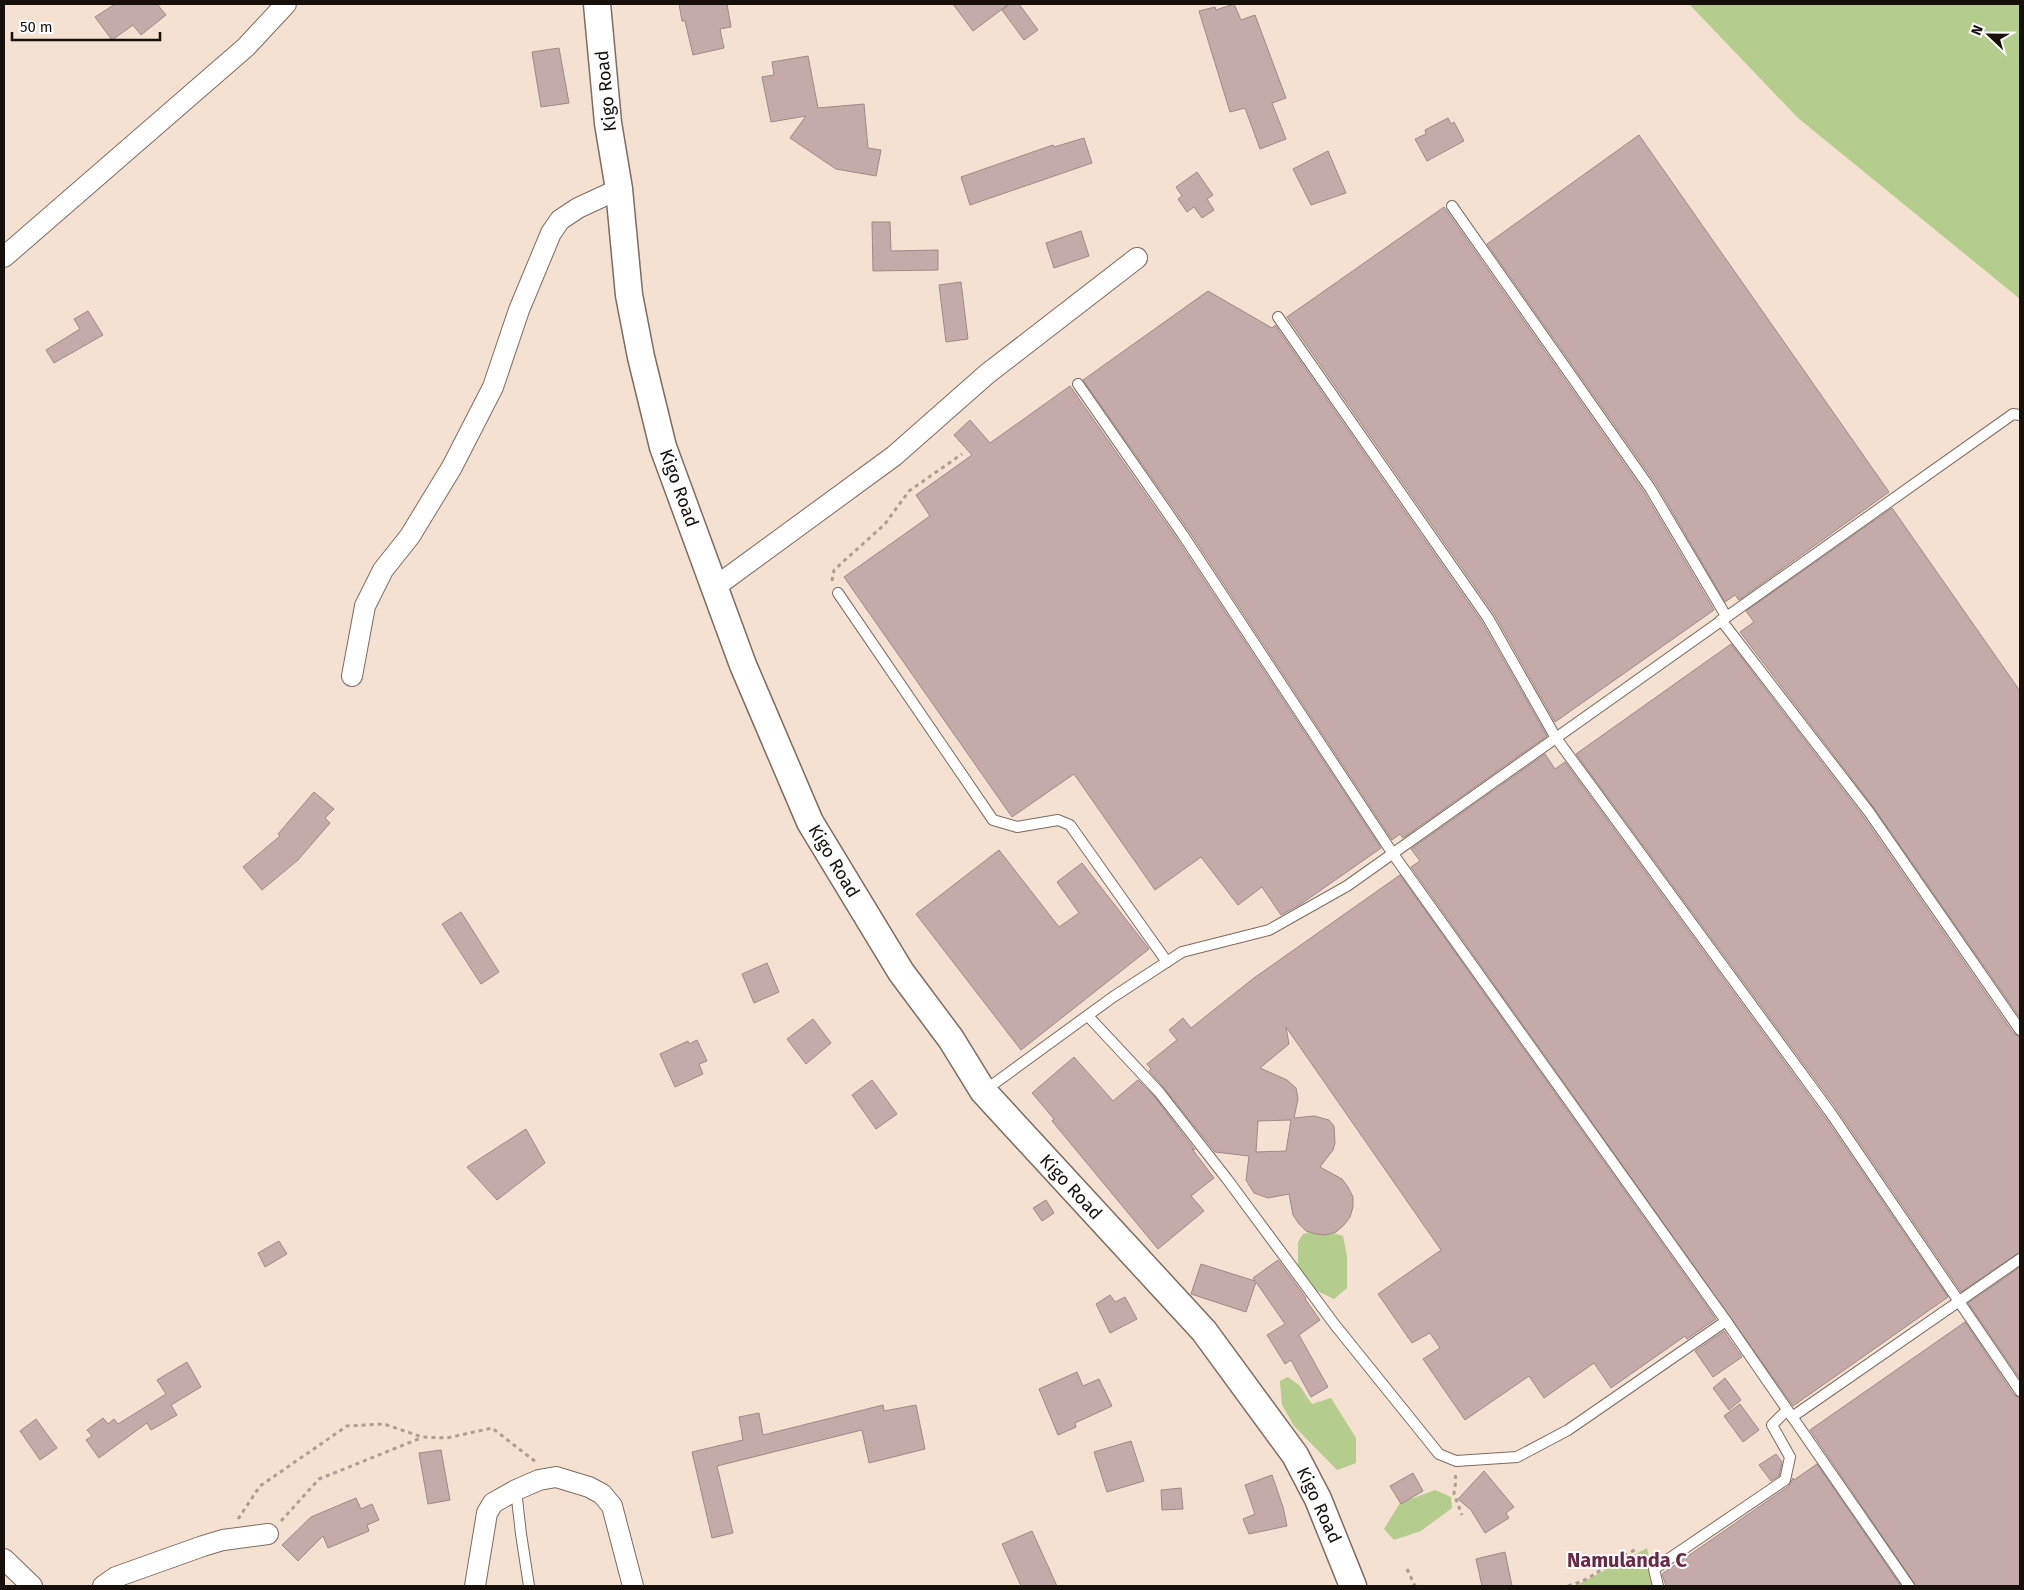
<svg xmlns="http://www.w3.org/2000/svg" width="2024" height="1590" viewBox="0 0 2024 1590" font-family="'Fira Sans',sans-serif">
	<rect width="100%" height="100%" fill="#f4e1d2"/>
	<!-- green -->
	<g fill="#b4cd8c">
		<polygon points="1689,4 2020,4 2020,299 1798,118"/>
		<polygon points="1321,1229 1343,1236 1347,1256 1347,1288 1334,1299 1315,1290 1298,1267 1298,1242 1303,1234"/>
		<polygon points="1288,1377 1299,1385 1312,1404 1331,1398 1356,1438 1356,1463 1337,1470 1294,1426 1282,1405 1280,1381"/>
		<polygon points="1435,1490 1451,1497 1452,1508 1421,1531 1394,1540 1384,1529 1400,1503"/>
		<polygon points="1647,1548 1655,1586 1575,1586"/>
	</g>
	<!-- building -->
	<g fill="#c4abaa" stroke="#9f8886" fill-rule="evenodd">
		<polygon points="115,4 157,4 166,15 141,35 133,25 112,40 95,17"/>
		<polygon points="679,4 727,4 731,27 720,29 724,48 693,55 685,21 682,21"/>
		<polygon points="953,4 1009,4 973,31"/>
		<polygon points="1010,4 1019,4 1038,30 1024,40 1002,10"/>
		<polygon points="1234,4 1241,20 1255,15 1286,98 1272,103 1286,139 1260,149 1245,108 1230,112 1199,11 1215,7 1216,10"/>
		<polygon points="559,48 569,103 541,107 532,52"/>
		<polygon points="808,56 818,108 864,104 868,148 881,150 876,176 836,169 790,138 806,116 771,122 762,77 774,75 772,62"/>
		<polygon points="1448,118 1451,124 1454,122 1464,141 1427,161 1415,139 1426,134 1425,130"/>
		<polygon points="1639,135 1889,492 1739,600 1735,595 1725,602 1656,484 1487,244"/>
		<polygon points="1084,138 1092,163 970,205 961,177 1053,145 1054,147"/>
		<polygon points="1328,151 1346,193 1311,205 1293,169"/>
		<polygon points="1197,172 1213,195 1207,199 1214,210 1202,218 1194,207 1187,212 1178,199 1182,196 1176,187"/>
		<polygon points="1444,207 1644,492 1714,610 1555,722 1494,614 1287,317"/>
		<polygon points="872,222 890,222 891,251 938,250 938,270 873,271"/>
		<polygon points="1081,231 1089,256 1054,268 1046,243"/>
		<polygon points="961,282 968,339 946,342 939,285"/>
		<polygon points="1208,291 1272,328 1275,325 1482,622 1547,736 1403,838 1400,834 1392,840 1189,531 1083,380"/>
		<polygon points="88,311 103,335 54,363 46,350 80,329 74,319"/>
		<polygon points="1070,386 1177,539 1381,848 1301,904 1281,915 1262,887 1238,905 1201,857 1155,890 1074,774 1012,817 844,577 930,516 916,495 972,455 954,435 970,420 990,443"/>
		<polygon points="1892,508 2020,691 2020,1018 1874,808 1740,632 1754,622 1746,611"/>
		<polygon points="1731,644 1863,816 2014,1034 2020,1037 2020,1252 1961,1292 1836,1108 1576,754"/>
		<polygon points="1545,754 1555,769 1565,762 1824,1116 1948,1297 1793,1406 1411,867 1420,861 1411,849"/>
		<polygon points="314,792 334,809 325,818 330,823 298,860 262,890 243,867 280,836 278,834"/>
		<polygon points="999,850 1059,927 1079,913 1057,882 1082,863 1149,949 1021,1050 916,914"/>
		<path d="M1400 875 1716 1319 1687 1339 1685 1336 1611 1388 1594 1363 1544 1398 1529 1376 1465 1420 1423 1359 1440 1348 1430 1333 1412 1343 1378 1294 1441 1250 1286 1027 1289 1044 1260 1068 1287 1080 1296 1088 1298 1099 1294 1118 1314 1116 1329 1120 1334 1126 1335 1143 1333 1150 1320 1167 1342 1179 1348 1187 1353 1197V1207L1350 1217 1344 1225 1336 1232 1326 1235 1316 1234 1306 1231 1299 1224 1293 1215 1289 1194 1268 1198 1254 1193 1246 1180 1249 1156 1215 1152 1164 1088 1149 1071 1151 1069 1147 1064 1177 1040 1169 1030 1183 1018 1191 1028 1254 978ZM1291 1120 1286 1151 1256 1152 1258 1121Z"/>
		<polygon points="461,912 499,972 481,984 442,924"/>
		<polygon points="767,963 779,992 754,1003 742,974"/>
		<polygon points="813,1019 831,1043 806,1064 787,1039"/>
		<polygon points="697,1040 707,1061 699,1064 703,1074 675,1087 660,1054 688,1041 689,1044"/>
		<polygon points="1074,1057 1113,1101 1138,1080 1154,1096 1195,1150 1192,1149 1214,1178 1191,1196 1204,1211 1158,1249 1052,1121 1054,1119 1032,1093"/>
		<polygon points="872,1080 897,1114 876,1129 852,1095"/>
		<polygon points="526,1129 545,1163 497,1200 467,1167"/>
		<polygon points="1046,1200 1054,1213 1042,1221 1033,1208"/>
		<polygon points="279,1241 287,1254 265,1267 258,1253"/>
		<polygon points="1278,1260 1306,1298 1305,1299 1320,1320 1299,1335 1328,1387 1311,1397 1291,1360 1285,1364 1267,1335 1285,1324 1256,1282 1246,1312 1191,1294 1201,1264 1255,1281 1253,1278"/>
		<polygon points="2020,1267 2020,1379 1968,1303"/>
		<polygon points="1110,1295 1115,1302 1125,1297 1137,1319 1110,1333 1096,1304"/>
		<polygon points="1965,1322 2014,1395 2020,1398 2020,1586 1916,1586 1810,1430"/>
		<polygon points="1724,1331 1742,1357 1713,1377 1695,1351"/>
		<polygon points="187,1362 201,1387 171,1405 177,1415 151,1430 147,1423 99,1458 86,1440 92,1436 87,1430 103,1418 108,1424 114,1419 118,1424 166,1394 157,1380"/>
		<polygon points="1077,1372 1083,1386 1099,1379 1112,1406 1075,1423 1076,1427 1058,1435 1039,1389"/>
		<polygon points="1725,1378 1741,1400 1729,1410 1713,1388"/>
		<polygon points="1740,1404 1759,1430 1743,1442 1724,1416"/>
		<polygon points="883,1405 884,1411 916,1405 925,1449 869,1463 862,1430 717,1466 733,1533 712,1538 692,1452 743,1440 739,1417 759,1413 763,1435"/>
		<polygon points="36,1419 57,1448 40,1460 20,1431"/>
		<polygon points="1131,1441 1144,1481 1107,1492 1094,1452"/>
		<polygon points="441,1450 450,1500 428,1504 419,1453"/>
		<polygon points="1776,1454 1782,1462 1779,1476 1771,1481 1759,1465"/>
		<polygon points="1817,1464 1901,1586 1666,1586 1662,1574 1789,1486 1793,1478 1794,1480"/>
		<polygon points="1484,1471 1514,1507 1506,1513 1509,1518 1485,1533 1471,1510 1458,1499"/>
		<polygon points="1413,1473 1423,1491 1401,1504 1390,1486"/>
		<polygon points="1272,1475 1283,1507 1287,1526 1249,1534 1243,1519 1255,1514 1245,1485"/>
		<polygon points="1181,1488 1183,1509 1162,1510 1161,1490"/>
		<polygon points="356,1498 361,1509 372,1504 379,1520 367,1525 369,1531 328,1548 323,1536 298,1561 282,1545 311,1517"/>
		<polygon points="1032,1531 1057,1586 1021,1586 1002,1544"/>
		<polygon points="1505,1552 1512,1586 1482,1586 1476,1559"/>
	</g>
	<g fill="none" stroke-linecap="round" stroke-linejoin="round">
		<!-- service casing -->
		<g stroke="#7d6c5f" stroke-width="12">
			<g id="service">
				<polyline points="1452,206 1650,488 1726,616"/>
				<polyline points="1278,317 1488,618 1556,738 1830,1112 2020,1391"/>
				<polyline points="1078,384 1183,535 1393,854 1726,1321 1909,1586"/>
				<polyline points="838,593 993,820 1017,827 1058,820 1070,825 1167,962"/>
				<polyline points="1721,620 1869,812 2020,1030"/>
				<polyline points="1088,1016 1159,1092 1227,1179 1335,1325 1439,1454 1456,1461 1517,1457 1568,1430 1726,1321"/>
				<polyline points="984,1091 1113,997 1182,952 1269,930 1347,886 2013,414 2020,415"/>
				<polyline points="1792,1417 2020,1259"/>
				<polyline points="516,1490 521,1534 529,1586"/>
				<polyline points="1658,1586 1654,1569 1785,1480 1790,1457 1772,1425 1787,1410"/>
			</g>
		</g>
		<!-- minor casing -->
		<g stroke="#7d6c5f" stroke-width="22">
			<g id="minor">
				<polyline points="4,257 246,47 286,4"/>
				<polyline points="715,587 894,456 987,374 1137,258"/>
				<polyline points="352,676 365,606 383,570 410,536 452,467 493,387 519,310 551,233 560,220 578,208 619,189"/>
				<polyline points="4,1559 32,1586"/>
				<polyline points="103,1586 116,1577 203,1546 223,1540 268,1534"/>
				<polyline points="475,1586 487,1513 493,1503 516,1490 539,1480 556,1477 589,1487 602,1494 612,1506 633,1586"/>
			</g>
		</g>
		<!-- tertiary casing -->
		<g stroke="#7d6c5f" stroke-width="29">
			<polyline id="tertiary" points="597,4 608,123 619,189 629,295 641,357 663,447 743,665 810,822 901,972 951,1039 983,1091 1204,1331 1295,1455 1318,1499 1353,1586"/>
		</g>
		<!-- path -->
		<g stroke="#ad9e92" stroke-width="3" stroke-dasharray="4 4" stroke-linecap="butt">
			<polyline points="832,581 834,570 885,524 909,491 962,454"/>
			<polyline points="1455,1475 1456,1479 1454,1494 1462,1515"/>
			<polyline points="238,1519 260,1486 347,1426 384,1424 422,1437 447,1438 492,1428 536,1462"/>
			<polyline points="281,1521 319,1479 421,1438"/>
			<polyline points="1407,1569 1415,1586"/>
			<polyline points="1568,1586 1583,1581 1636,1549"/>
		</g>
		<!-- service -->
		<use href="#service" stroke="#fff" stroke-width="10"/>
		<!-- minor -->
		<use href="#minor" stroke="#fff" stroke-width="20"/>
		<!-- tertiary -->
		<use href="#tertiary" stroke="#fff" stroke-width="26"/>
	</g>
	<g text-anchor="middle" stroke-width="4" stroke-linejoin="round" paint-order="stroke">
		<!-- street labels -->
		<g font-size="18" fill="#160f0a" stroke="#fff">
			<text transform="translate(606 91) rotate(-96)" y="6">Kigo Road</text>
			<text transform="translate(679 488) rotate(70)" y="6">Kigo Road</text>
			<text transform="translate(834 861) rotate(59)" y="6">Kigo Road</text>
			<text transform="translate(1071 1187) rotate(47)" y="6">Kigo Road</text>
			<text transform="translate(1319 1505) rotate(65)" y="6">Kigo Road</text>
		</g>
		<!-- quarter labels -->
		<g font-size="20" font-weight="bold" fill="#692846" stroke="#fff">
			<text x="1627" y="1567">Namulanda C</text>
		</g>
	</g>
	<!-- border -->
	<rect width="2024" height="1590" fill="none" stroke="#160f0a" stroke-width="10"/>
	<!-- north arrow -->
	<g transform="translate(1989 35) rotate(292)" stroke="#ffffff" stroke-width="4" paint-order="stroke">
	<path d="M0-4L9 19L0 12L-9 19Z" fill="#160f0a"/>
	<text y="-8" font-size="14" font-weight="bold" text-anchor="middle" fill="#160f0a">N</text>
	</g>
	<!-- scale -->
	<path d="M12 32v8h148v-8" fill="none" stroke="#160f0a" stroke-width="2.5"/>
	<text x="20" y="32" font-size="15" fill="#160f0a" stroke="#ffffff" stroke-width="4" paint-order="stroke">50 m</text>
</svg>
